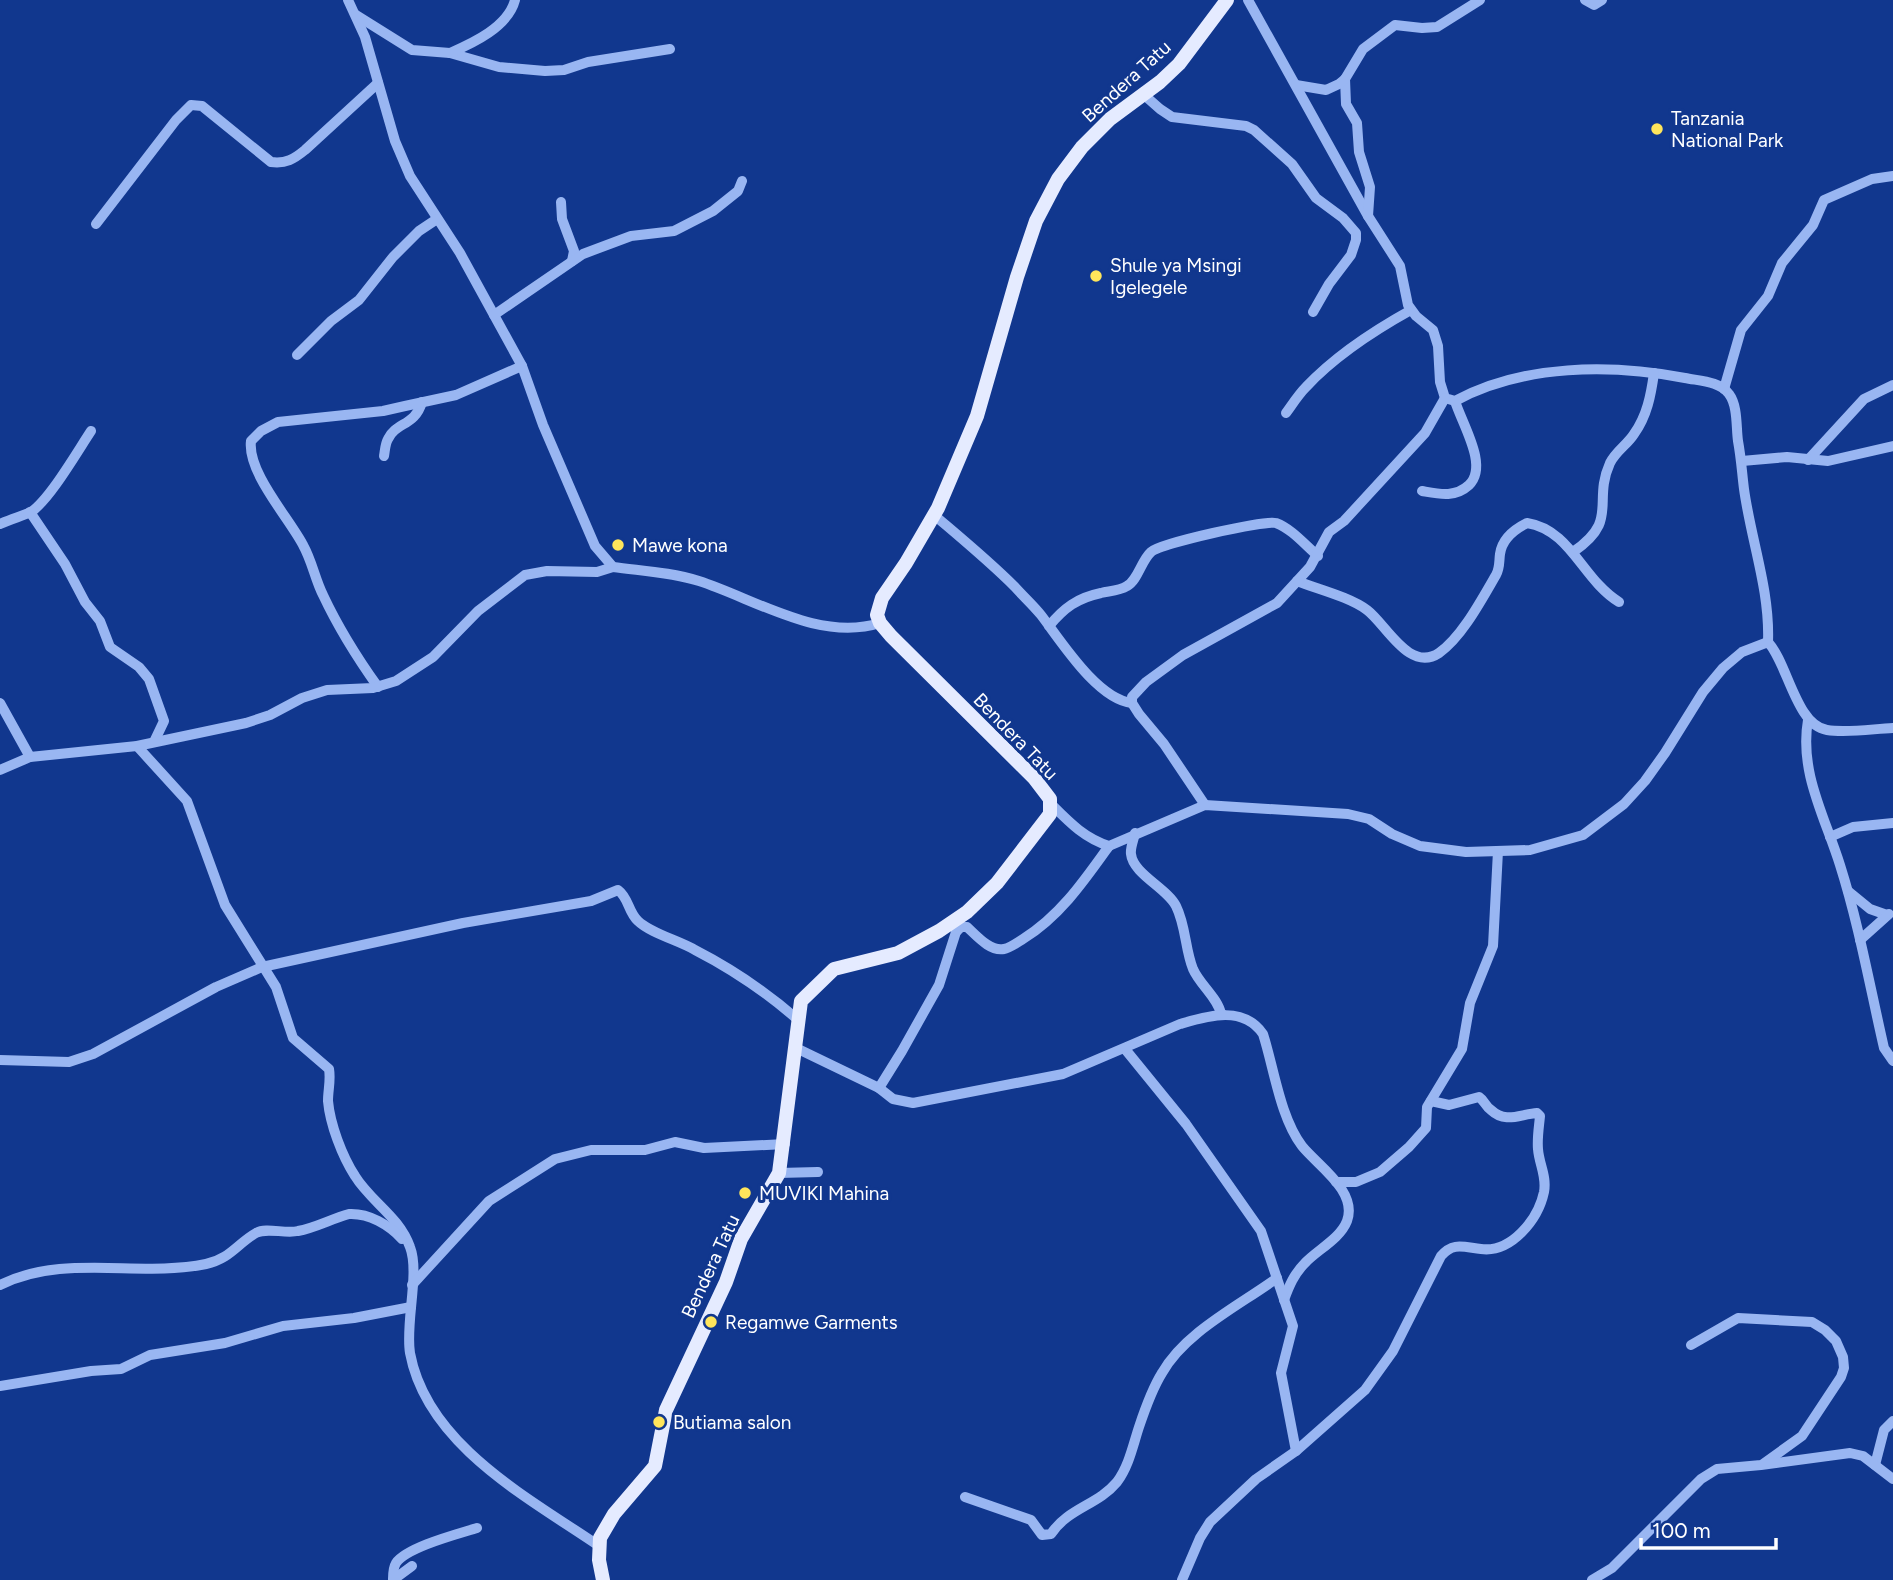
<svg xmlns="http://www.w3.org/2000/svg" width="1893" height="1580" viewBox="0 0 1893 1580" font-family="Figtree,sans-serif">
	<rect width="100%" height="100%" fill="#11378e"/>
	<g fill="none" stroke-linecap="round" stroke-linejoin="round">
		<!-- minor -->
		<g stroke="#99b6f2" stroke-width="10">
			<path d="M348 0 365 37 395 141 410 176 460 253 522 366 543 425 595 546 613 567C642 571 670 572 699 581 755 599 819 642 880 623"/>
			<path d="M1248 0 1368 216 1400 266 1408 305 1416 316 1433 330 1438 346 1440 382 1445 398 1455 401C1523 364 1611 364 1685 378 1699 381 1720 381 1729 394 1738 406 1736 427 1738 441 1741 457 1742 473 1744 489 1751 540 1770 590 1768 642"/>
			<polyline points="1585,0 1594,5 1602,0"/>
			<polyline points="356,15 412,50 450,53 499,67 545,71 564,70 588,62 670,49"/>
			<path d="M450 53C473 43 508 27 515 0"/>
			<polyline points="1345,79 1346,104 1357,123 1359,152 1370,187 1368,216"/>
			<polyline points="1296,85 1326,90 1339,84 1345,79 1363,49 1395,25 1422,28 1437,27 1480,0"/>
			<polyline points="1143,94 1160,109 1172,117 1246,126 1254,130 1292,164 1316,198 1343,218 1356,233 1356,240 1351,255 1329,284 1313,312"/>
			<polyline points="561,202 562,219 574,251 572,261"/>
			<path d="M96 224 176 120 191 105 202 106 271 162C286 164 294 159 305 150L378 83"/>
			<polyline points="494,315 583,254 631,236 674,231 713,211 738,191 742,181"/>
			<polyline points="297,355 331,321 359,300 393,257 419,231 437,219"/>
			<polyline points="1724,389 1741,330 1768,296 1782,263 1813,225 1824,200 1872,179 1893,176"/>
			<path d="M1286 413C1292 405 1298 395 1306 387 1334 357 1375 330 1411 310"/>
			<path d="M384 456C385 451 385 444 388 439 396 422 415 426 422 402"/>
			<polyline points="1808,460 1864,399 1893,385"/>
			<polyline points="1742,461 1787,457 1828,461 1893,446"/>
			<path d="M1422 491C1439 494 1455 498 1469 485 1489 466 1462 424 1455 401"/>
			<polyline points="30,512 65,564 85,602 100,621 110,647 139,667 149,679 164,721 154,742"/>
			<path d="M934 515C961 538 989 561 1015 587 1023 596 1033 605 1041 615 1061 641 1097 699 1132 703"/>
			<path d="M0 524C8 520 25 515 31 512 50 499 77 452 91 431"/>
			<path d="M1573 552C1620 520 1592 503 1610 463 1616 451 1627 445 1634 434 1647 416 1651 395 1654 373"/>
			<path d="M1297 581C1317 589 1350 597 1367 610 1386 624 1409 673 1439 653 1462 637 1482 599 1496 575 1500 568 1499 561 1500 554 1502 539 1515 529 1527 523 1571 530 1582 579 1619 602"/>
			<path d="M1049 626C1064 608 1077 598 1101 593 1109 591 1119 591 1127 586 1138 580 1141 561 1151 552 1161 543 1265 520 1276 523 1292 529 1305 545 1318 556"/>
			<path d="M378 687C358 659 338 627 323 595 315 579 312 561 303 545 289 518 247 472 251 441L261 431 278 422 383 411 405 406 456 395 522 366"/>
			<polyline points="0,703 30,757"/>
			<path d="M1808 720C1799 772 1825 817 1840 865 1859 925 1870 987 1884 1048L1893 1061"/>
			<path d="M137 746 187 801 225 905 276 987 293 1038 329 1069C331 1080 328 1090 328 1101 330 1124 342 1156 355 1176 371 1202 399 1216 410 1247 420 1273 405 1323 410 1353 427 1445 529 1498 599 1546"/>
			<polyline points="0,770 30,757 137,746 246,723 270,715 302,698 327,690 373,688 396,681 433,657 478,611 525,575 547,571 597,572 613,567"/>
			<path d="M1051 804C1069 822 1084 838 1109 846L1205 805 1348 814 1369 819 1392 834 1420 846 1466 852 1530 850 1583 835 1624 804 1645 781 1665 753 1703 692 1723 668 1742 652 1768 642C1788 664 1796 725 1827 730 1847 733 1872 729 1893 728"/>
			<polyline points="1205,805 1164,744 1139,714 1132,703 1132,697 1146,682 1183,655 1277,603 1310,567 1329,532 1344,521 1425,433 1445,398"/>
			<path d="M1135 833C1134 839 1130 848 1131 854 1133 874 1167 888 1176 906 1186 926 1185 949 1193 969 1200 985 1218 998 1221 1014"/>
			<polyline points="1830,837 1853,827 1893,823"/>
			<polyline points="1848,891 1870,909 1887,915"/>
			<path d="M956 932 961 927H967C976 935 990 952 1004 949 1010 948 1018 942 1023 939 1060 916 1084 881 1109 846"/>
			<polyline points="1860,940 1889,914"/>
			<path d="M794 1047 879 1088 893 1099 913 1103 1063 1074 1180 1024C1208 1016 1243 1005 1263 1034 1274 1068 1280 1117 1302 1146 1317 1165 1358 1191 1347 1221 1340 1239 1317 1250 1305 1263 1294 1274 1289 1286 1284 1300"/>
			<polyline points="1125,1049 1186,1124 1261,1231 1293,1326 1281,1373 1296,1451"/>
			<path d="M0 1060 69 1062 93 1054 216 987 262 967 463 923 591 901 618 890C629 898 628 912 638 921 650 933 680 941 695 950 732 969 766 992 797 1019"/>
			<polyline points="879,1088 902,1051 939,985 956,932 954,925"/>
			<polyline points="779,1173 818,1172"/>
			<polyline points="1336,1182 1356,1182 1380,1172 1409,1147 1426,1128 1427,1107 1462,1049 1470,1003 1493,946 1498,851"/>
			<path d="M0 1285C64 1253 139 1278 206 1264 230 1259 238 1243 256 1233 266 1227 285 1234 298 1231 315 1228 331 1219 349 1214 369 1213 389 1225 402 1239"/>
			<polyline points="412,1285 489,1201 555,1159 591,1150 645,1150 675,1142 704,1148 785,1144"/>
			<polyline points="1691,1345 1738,1318 1812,1322 1825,1330 1836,1341 1843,1357 1844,1368 1841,1377 1802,1436 1763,1464"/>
			<polyline points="0,1386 91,1371 121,1369 150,1355 225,1343 283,1326 354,1318 411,1307"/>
			<polyline points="1875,1465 1884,1430 1893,1421"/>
			<path d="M965 1497 1031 1520 1042 1535 1051 1534C1068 1508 1098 1505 1117 1482 1129 1466 1133 1445 1139 1427 1145 1409 1152 1389 1162 1373 1185 1332 1240 1305 1277 1278"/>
			<path d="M393 1579C393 1573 393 1568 396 1563 407 1547 458 1534 477 1528"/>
			<polyline points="393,1580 412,1566"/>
			<path d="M1182 1580 1200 1538 1210 1522 1256 1479 1296 1451 1365 1390 1393 1351 1441 1256C1453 1242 1463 1247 1481 1249 1511 1253 1538 1220 1544 1192 1547 1176 1539 1164 1538 1149 1537 1138 1539 1127 1540 1116L1537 1113C1520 1114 1506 1124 1491 1110 1485 1106 1485 1101 1479 1097L1449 1105 1431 1101"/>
			<polyline points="1592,1580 1612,1568 1701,1479 1717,1469 1761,1465 1850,1453 1863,1456 1893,1479"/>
		</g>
		<!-- major -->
		<polyline stroke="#e5ebff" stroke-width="14" points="603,1580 599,1560 600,1538 614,1514 655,1466 666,1410 726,1282 741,1239 779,1173 801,1001 834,969 898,953 939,931 967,912 997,883 1050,814 1050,799 1034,778 891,636 880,623 877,615 882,598 906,563 938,508 977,416 1017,277 1036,221 1058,179 1082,147 1110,119 1160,82 1179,64 1227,0"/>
	</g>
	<!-- markers -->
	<g fill="#ffe55b" stroke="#11378e" stroke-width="2.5">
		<circle cx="1657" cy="129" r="7"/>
		<circle cx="1096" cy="276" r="7"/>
		<circle cx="618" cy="545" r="7"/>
		<circle cx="745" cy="1193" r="7"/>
		<circle cx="711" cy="1322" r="7"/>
		<circle cx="659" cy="1422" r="7"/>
	</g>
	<g text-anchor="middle" stroke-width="6" stroke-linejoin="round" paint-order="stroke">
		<!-- street labels -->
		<g font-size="19" fill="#fff" stroke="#11378e">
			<text transform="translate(1126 81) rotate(-42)" y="7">Bendera Tatu</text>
			<text transform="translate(1016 736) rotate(46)" y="7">Bendera Tatu</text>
			<text transform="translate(710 1266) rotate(-65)" y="7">Bendera Tatu</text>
		</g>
		<!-- poi labels -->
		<g font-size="19" fill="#fff" stroke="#11378e" text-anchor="start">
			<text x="1671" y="125">Tanzania<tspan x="1671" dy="22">National Park</tspan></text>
			<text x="1110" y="272">Shule ya Msingi<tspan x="1110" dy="22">Igelegele</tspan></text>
			<text x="632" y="552">Mawe kona</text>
			<text x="759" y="1200">MUVIKI Mahina</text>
			<text x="725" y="1329">Regamwe Garments</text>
			<text x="673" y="1429">Butiama salon</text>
		</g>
	</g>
	<!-- scale -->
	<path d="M1641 1538v10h135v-10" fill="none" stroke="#ffffff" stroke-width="3.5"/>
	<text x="1652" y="1538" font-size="21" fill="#ffffff" stroke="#11378e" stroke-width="5" paint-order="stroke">100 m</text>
</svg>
